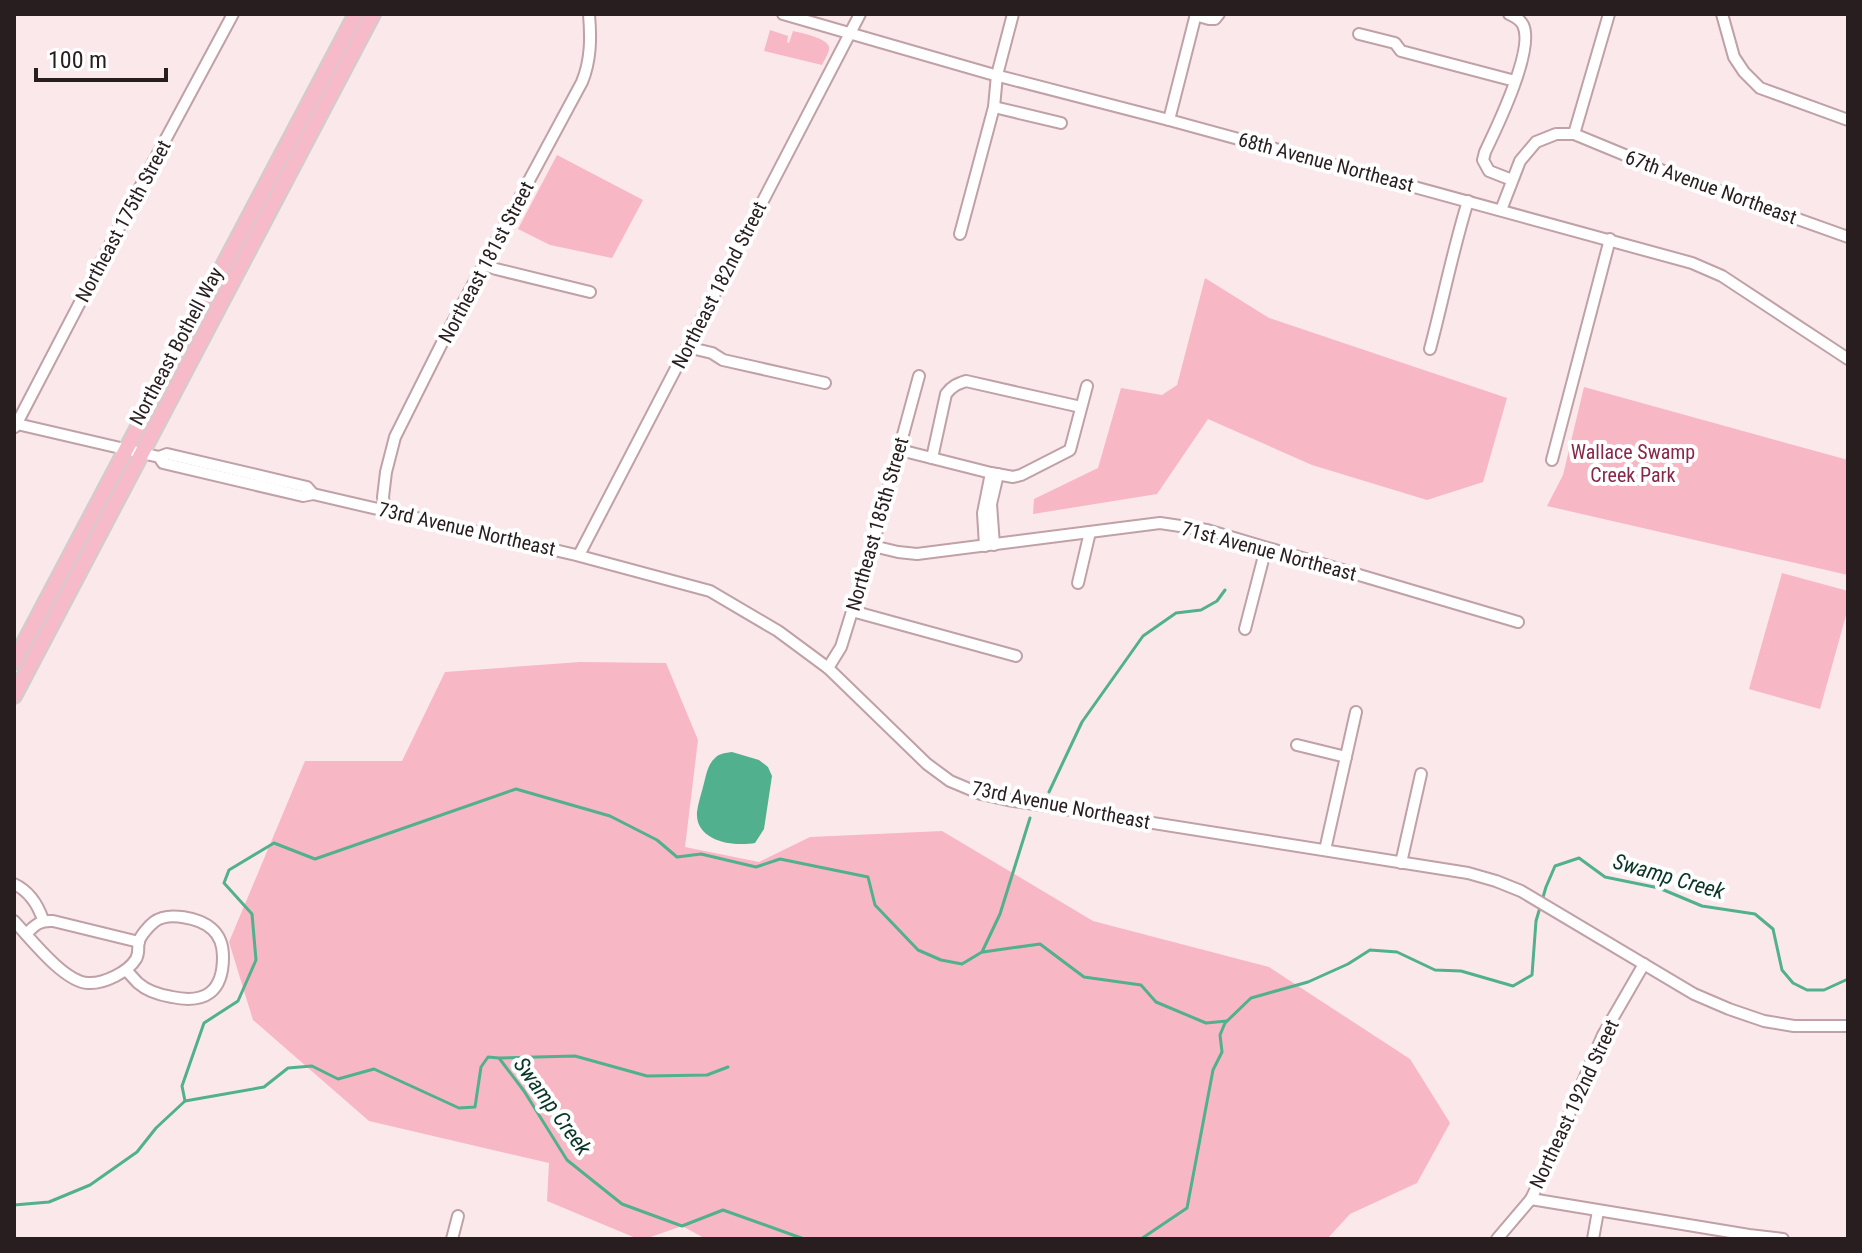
<svg xmlns="http://www.w3.org/2000/svg" width="1862" height="1253" viewBox="0 0 1862 1253" font-family="'Roboto Condensed',sans-serif">
	<rect width="100%" height="100%" fill="#fbe8eb"/>
	<!-- green -->
	<g fill="#f8b7c4">
		<path d="M770 30 788 36 787 42 789 43 793 31C802 33 827 38 829 47 830 52 824 60 822 65L764 51Z"/>
		<polygon points="557,155 643,200 612,258 550,245 518,229"/>
		<polygon points="1205,278 1269,318 1507,398 1483,482 1427,500 1312,465 1208,419 1157,494 1033,514 1034,499 1098,468 1121,388 1162,395 1177,385"/>
		<polygon points="1584,387 1848,460 1848,575 1547,506 1563,475"/>
		<polygon points="1782,573 1848,591 1848,608 1820,709 1749,689"/>
		<polygon points="580,662 666,663 698,740 685,847 759,862 810,837 942,831 1093,921 1269,967 1410,1059 1450,1123 1417,1183 1350,1214 1327,1239 706,1239 682,1226 645,1239 638,1239 547,1201 549,1163 369,1121 253,1020 229,942 305,761 402,761 445,672"/>
	</g>
	<!-- water -->
	<path fill="#51b08e" d="M732 752 759 760 768 767 772 776 764 829 755 843C733 847 695 841 697 812 698 803 701 795 703 787 706 777 707 765 715 758 720 753 726 753 732 752Z"/>
	<g fill="none" stroke-linecap="round" stroke-linejoin="round">
		<!-- stream -->
		<g stroke="#51b08e" stroke-width="3">
			<polyline points="1049,792 1082,722 1143,636 1176,613 1201,610 1217,601 1225,590"/>
			<polyline points="983,952 1040,944 1084,977 1141,985 1156,1002 1206,1023 1227,1021"/>
			<polyline points="500,1058 575,1056 647,1076 707,1075 728,1067"/>
			<polyline points="185,1101 182,1086 204,1023 238,1001 256,960 252,914 224,883 229,870 274,843 315,859 516,789 610,816 657,840 677,857 701,854 756,867 780,859 868,877 875,905 918,950 941,960 962,964 982,952 1000,914 1030,818"/>
			<polyline points="14,1205 49,1202 90,1185 137,1152 156,1128 185,1101 264,1087 288,1068 312,1066 338,1079 374,1069 459,1108 475,1107 481,1067 488,1057 499,1058 524,1091 567,1160 622,1204 682,1226 723,1210 804,1239"/>
			<polyline points="1141,1239 1187,1208 1213,1070 1222,1052 1220,1035 1225,1023 1251,998 1308,982 1348,964 1370,950 1397,952 1435,970 1461,971 1513,986 1532,975 1536,921 1546,887 1555,866 1579,858 1605,877 1659,888 1702,906 1755,914 1773,929 1782,970 1793,983 1807,990 1824,990 1848,979"/>
		</g>
		<!-- minor casing -->
		<g stroke="#bfa1a7" stroke-width="14">
			<g id="minor">
				<polyline points="783,14 991,74 1169,120 1692,263 1722,276 1848,359"/>
				<path d="M1509 14C1515 17 1520 19 1523 25 1535 49 1497 127 1485 152L1483 160 1489 171 1512 180"/>
				<polyline points="1722,14 1734,57 1744,72 1760,88 1848,120"/>
				<polyline points="1195,15 1209,19 1215,19 1219,14"/>
				<polyline points="1359,34 1395,43 1401,51 1515,81"/>
				<polyline points="994,107 1061,123"/>
				<polyline points="1169,120 1196,14"/>
				<polyline points="1574,134 1609,14"/>
				<polyline points="1501,210 1520,161 1536,142 1556,134 1574,134 1666,172 1848,237"/>
				<polyline points="960,234 994,107 997,75 1013,14"/>
				<polyline points="485,265 496,269 590,292"/>
				<polyline points="687,347 712,353 723,360 825,383"/>
				<path d="M1430 349C1443 300 1453 249 1468 201"/>
				<polyline points="17,424 159,457 163,463 303,496 313,494 576,555 710,591 778,631 828,668 927,764 950,781 981,794 1008,800 1468,873 1496,881 1521,891 1694,994 1729,1009 1764,1021 1794,1026 1848,1026"/>
				<polyline points="15,427 148,172 233,14"/>
				<polyline points="900,450 991,473 1013,477 1021,475 1070,450 1087,386"/>
				<polyline points="159,457 167,454 307,487 313,494"/>
				<path d="M932 458 946 394C952 386 957 384 966 381L1081 407"/>
				<polyline points="1552,460 1610,239"/>
				<path d="M385 511 383 497 386 472 395 437 448 331 582 82C591 60 591 38 589 14"/>
				<polyline points="994,545 991,504 998,474"/>
				<polyline points="873,546 898,552 917,554 1160,523 1207,530 1518,622"/>
				<polyline points="985,546 983,513 991,473"/>
				<polyline points="579,555 860,14"/>
				<polyline points="1078,583 1090,532"/>
				<polyline points="852,611 1016,656"/>
				<polyline points="1245,629 1266,548"/>
				<polyline points="828,668 841,647 876,534 919,376"/>
				<polyline points="1297,745 1346,757"/>
				<polyline points="1325,850 1356,712"/>
				<polyline points="1401,863 1421,774"/>
				<path d="M14 884C29 891 38 905 43 920"/>
				<path d="M14 921C31 939 64 982 88 983 104 984 128 972 136 959 140 952 137 947 139 941 141 935 149 926 154 922 168 911 200 918 212 929 220 936 223 947 223 957 223 992 205 1004 172 997 160 995 147 991 138 983 134 979 130 974 126 970"/>
				<path d="M26 934C35 925 40 920 53 921L139 942"/>
				<polyline points="1531,1199 1749,1235 1783,1239"/>
				<polyline points="452,1239 458,1216"/>
				<polyline points="1497,1239 1531,1199 1544,1172 1603,1035 1644,964"/>
				<polyline points="1593,1239 1598,1211"/>
			</g>
		</g>
		<!-- major casing -->
		<g stroke="#d0cdce" stroke-width="18">
			<g id="major">
				<polyline points="14,662 356,14"/>
				<polyline points="14,696 373,14"/>
			</g>
		</g>
		<!-- minor -->
		<use href="#minor" stroke="#fff" stroke-width="10"/>
		<!-- major -->
		<use href="#major" stroke="#f7bac8" stroke-width="14"/>
	</g>
	<g text-anchor="middle" stroke-width="8" stroke-linejoin="round" paint-order="stroke">
		<!-- street labels -->
		<g font-size="20" fill="#281d1f" stroke="#fff">
			<text transform="translate(1326 162) rotate(15)" y="7">68th Avenue Northeast</text>
			<text transform="translate(1711 187) rotate(20)" y="7">67th Avenue Northeast</text>
			<text transform="translate(123 221) rotate(-62)" y="7">Northeast 175th Street</text>
			<text transform="translate(486 262) rotate(-62)" y="7">Northeast 181st Street</text>
			<text transform="translate(719 285) rotate(-63)" y="7">Northeast 182nd Street</text>
			<text transform="translate(176 346) rotate(-62)" y="7">Northeast Bothell Way</text>
			<text transform="translate(877 524) rotate(-74)" y="7">Northeast 185th Street</text>
			<text transform="translate(467 529) rotate(13)" y="7">73rd Avenue Northeast</text>
			<text transform="translate(1269 551) rotate(15)" y="7">71st Avenue Northeast</text>
			<text transform="translate(1061 805) rotate(11)" y="7">73rd Avenue Northeast</text>
			<text transform="translate(1574 1104) rotate(-65)" y="7">Northeast 192nd Street</text>
		</g>
		<!-- park labels -->
		<g font-size="20" fill="#892746" stroke="#fff">
			<text x="1633" y="459">Wallace Swamp<tspan x="1633" dy="23">Creek Park</tspan></text>
		</g>
		<!-- water labels -->
		<g font-size="22" font-style="italic" fill="#093527" stroke="#fff">
			<text transform="translate(1669 876) rotate(16)" y="8">Swamp Creek</text>
			<text transform="translate(553 1106) rotate(54)" y="8">Swamp Creek</text>
		</g>
	</g>
	<!-- border -->
	<rect width="1862" height="1253" fill="none" stroke="#281d1f" stroke-width="32"/>
	<!-- scale -->
	<path d="M36 68v12h130v-12" fill="none" stroke="#281d1f" stroke-width="4"/>
	<text x="48" y="68" font-size="24" fill="#281d1f" stroke="#ffffff" stroke-width="6" paint-order="stroke">100 m</text>
</svg>
